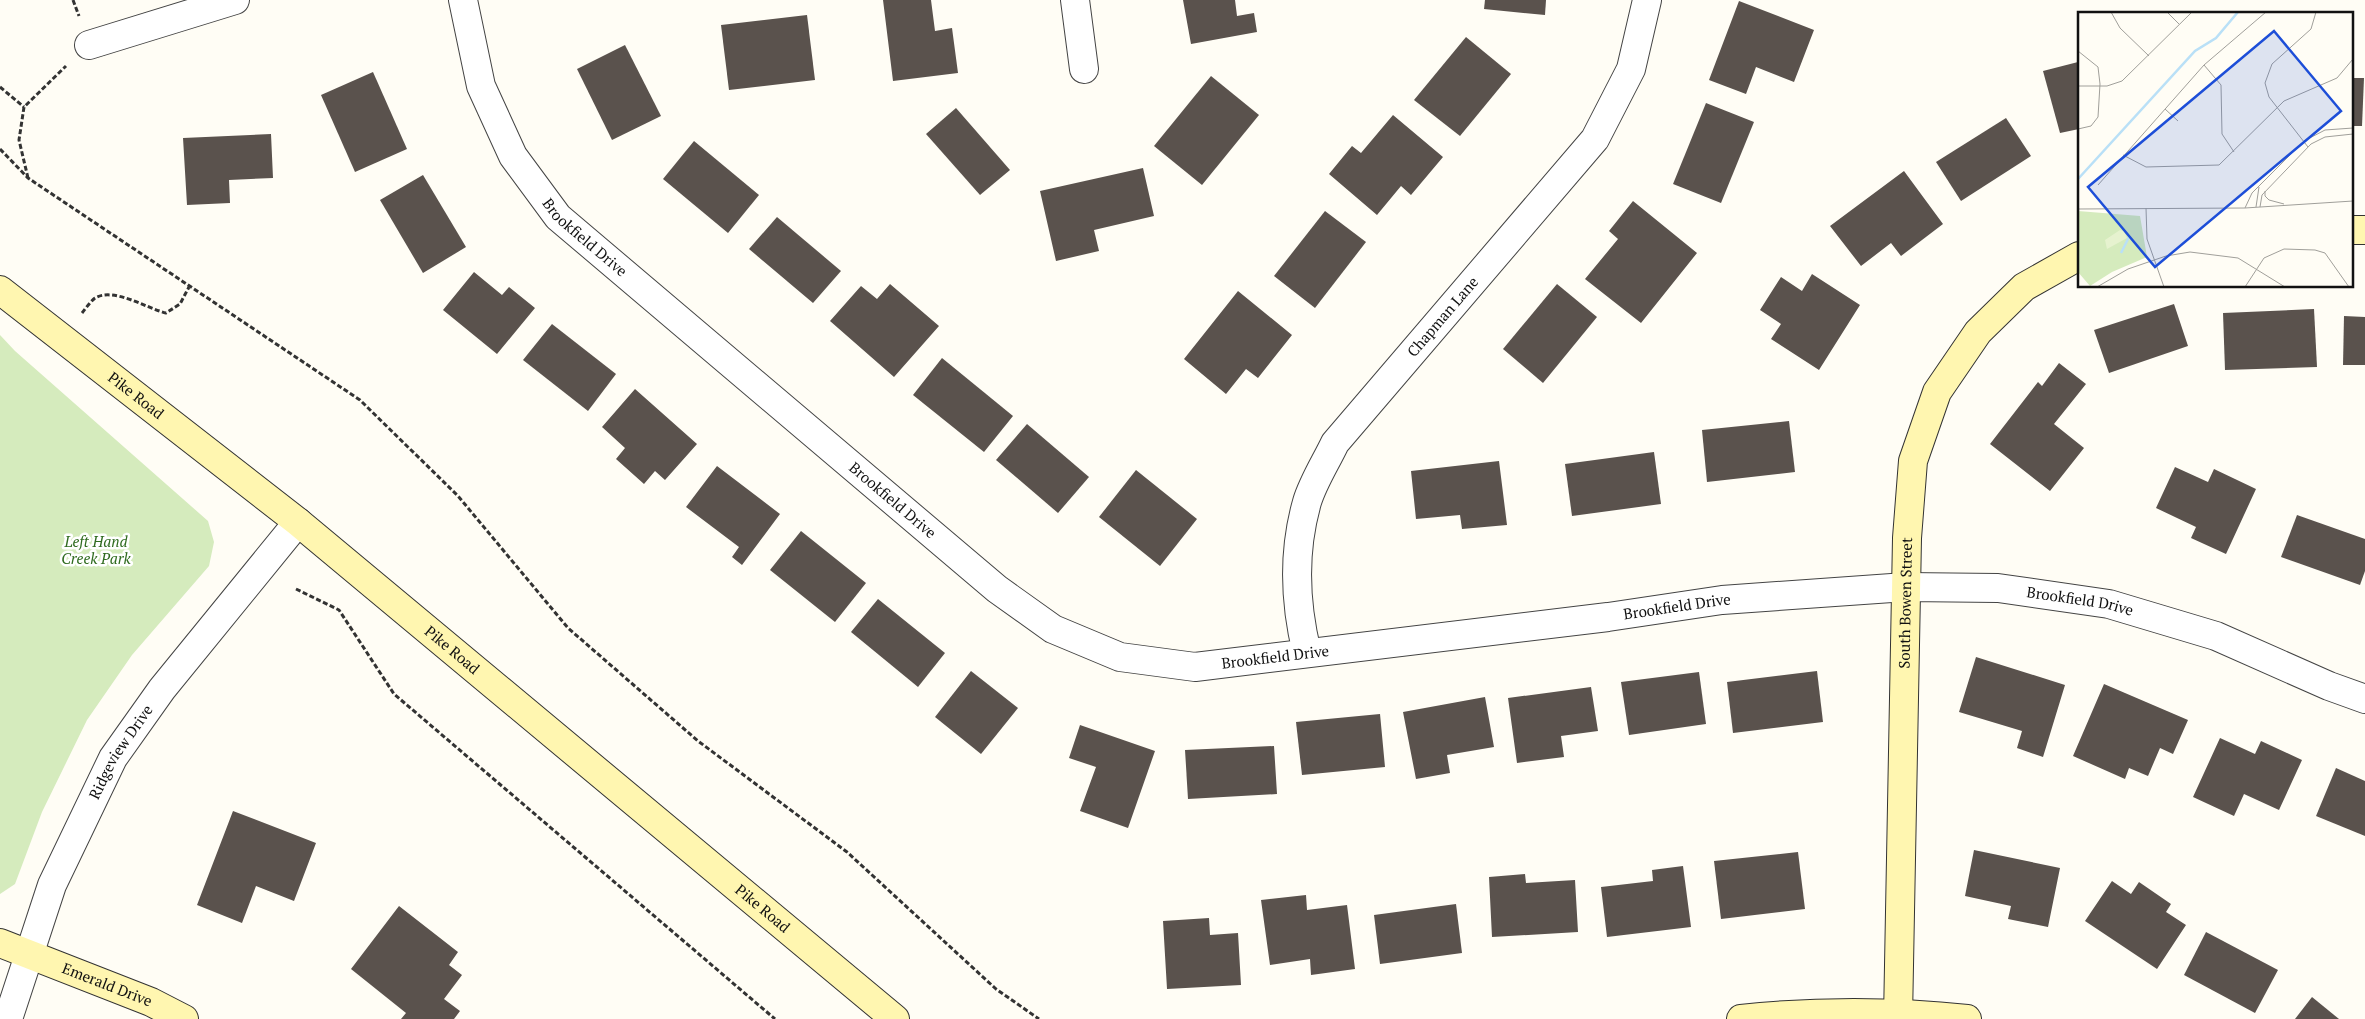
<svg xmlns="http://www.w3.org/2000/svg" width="2365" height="1019" viewBox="0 0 2365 1019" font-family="'PT Serif',serif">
	<rect width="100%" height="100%" fill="#fffdf5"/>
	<!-- green -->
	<polygon fill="#d5ebbd" points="0,335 15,351 208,521 214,542 209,566 132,655 87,720 42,812 15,884 0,894"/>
	<!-- building -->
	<g fill="#5a524d">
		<polygon points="883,0 931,0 935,31 952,28 958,73 893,81"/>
		<polygon points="1183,0 1235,0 1237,16 1254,13 1257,32 1191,44"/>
		<polygon points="1485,0 1546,0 1545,15 1484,9"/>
		<polygon points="1739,1 1814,30 1794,82 1756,67 1746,94 1709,80"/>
		<polygon points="807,15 815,80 729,90 721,25"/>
		<polygon points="1466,37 1511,74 1460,136 1414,100"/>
		<polygon points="625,45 661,116 612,140 577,69"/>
		<polygon points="2078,62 2079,129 2060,133 2043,71"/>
		<polygon points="373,72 407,149 355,172 321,95"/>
		<polygon points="1211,76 1259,115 1202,185 1154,146"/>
		<polygon points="2351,78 2364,78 2362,126 2351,126"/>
		<polygon points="1706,103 1754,122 1721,203 1673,184"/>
		<polygon points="956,108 1010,170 980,195 926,134"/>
		<polygon points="1393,115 1443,157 1411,195 1401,186 1377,215 1329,174 1352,146 1361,153"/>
		<polygon points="2006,118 2031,156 1961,201 1936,162"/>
		<polygon points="271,134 273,178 229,180 230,203 187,205 183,138"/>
		<polygon points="694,141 759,195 728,233 663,179"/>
		<polygon points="1143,168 1154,216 1094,230 1099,251 1056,261 1040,191"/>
		<polygon points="1904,171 1943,224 1901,256 1891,243 1861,266 1830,226"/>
		<polygon points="423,175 466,247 423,273 380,200"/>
		<polygon points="1633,201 1697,253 1641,323 1585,279 1618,239 1609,231"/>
		<polygon points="1325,211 1366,242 1315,308 1274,276"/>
		<polygon points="777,217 841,271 813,303 749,249"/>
		<polygon points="474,272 502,295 509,287 535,308 497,354 443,310"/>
		<polygon points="1812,274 1860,305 1819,370 1771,339 1781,324 1760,310 1781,277 1802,291"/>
		<polygon points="890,284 939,326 894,377 830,321 861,286 877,299"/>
		<polygon points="1557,284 1597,317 1543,383 1503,349"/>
		<polygon points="1238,291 1292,335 1258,378 1246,369 1226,394 1184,359"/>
		<polygon points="2174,304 2188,346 2109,373 2094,330"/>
		<polygon points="2314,309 2317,367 2225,370 2223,313"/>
		<polygon points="2344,316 2365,317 2365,365 2343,365"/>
		<polygon points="552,324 616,374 588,411 523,360"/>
		<polygon points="942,358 1013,416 984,452 913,395"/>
		<polygon points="2059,363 2086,384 2054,424 2084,448 2050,491 1990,444 2038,382 2042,386"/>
		<polygon points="635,389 697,444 665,480 655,471 644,484 616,459 625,448 602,427"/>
		<polygon points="1789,421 1795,472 1707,482 1702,430"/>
		<polygon points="1027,424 1089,477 1058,513 996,460"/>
		<polygon points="1654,452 1661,504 1572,516 1565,464"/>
		<polygon points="1499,461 1507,525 1462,529 1460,515 1416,519 1411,471"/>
		<polygon points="717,466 780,514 742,565 732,557 739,547 686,507"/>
		<polygon points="2175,467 2208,482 2214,469 2256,489 2226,554 2191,538 2196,527 2156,508"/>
		<polygon points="1136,470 1197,519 1160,566 1099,517"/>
		<polygon points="2297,515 2365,539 2365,571 2360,585 2281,557"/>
		<polygon points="801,531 866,583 835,622 770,570"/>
		<polygon points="878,599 945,653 918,687 851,632"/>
		<polygon points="1976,657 2065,685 2043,757 2017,748 2022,731 1959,712"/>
		<polygon points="971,671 1018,708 981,754 935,717"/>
		<polygon points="1817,671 1823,722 1733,733 1727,682"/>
		<polygon points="1699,672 1706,724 1629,735 1621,682"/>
		<polygon points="2104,684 2188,720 2173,754 2160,748 2148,776 2129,768 2125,779 2073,756"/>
		<polygon points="1591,687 1598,731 1561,736 1564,757 1517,763 1508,698"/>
		<polygon points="1485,697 1494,747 1447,755 1450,773 1416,779 1403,712"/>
		<polygon points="1380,714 1385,767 1302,775 1296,722"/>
		<polygon points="1080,725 1155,751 1128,828 1080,811 1096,767 1069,758"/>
		<polygon points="2220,738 2255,754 2261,741 2302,760 2279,810 2244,794 2234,816 2193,797"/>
		<polygon points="1274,746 1277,794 1188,799 1185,750"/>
		<polygon points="2336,768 2365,781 2365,836 2316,816"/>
		<polygon points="233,811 316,843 294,901 256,886 242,923 197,905"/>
		<polygon points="1974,850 2060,868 2048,927 2008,919 2011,906 1965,896"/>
		<polygon points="1798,852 1805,909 1721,919 1714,861"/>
		<polygon points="1683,866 1691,927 1607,937 1601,887 1653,881 1652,870"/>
		<polygon points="1525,874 1526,883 1575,880 1578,932 1492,937 1489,877"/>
		<polygon points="2112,881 2131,894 2139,882 2171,904 2166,912 2186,925 2157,969 2085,921"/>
		<polygon points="1306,895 1307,910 1347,905 1355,969 1311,975 1310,959 1270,965 1261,900"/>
		<polygon points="1456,904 1462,953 1380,964 1374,915"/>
		<polygon points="399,906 458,952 449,965 462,975 444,999 460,1011 454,1019 401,1019 406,1013 351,969"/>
		<polygon points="1209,918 1210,935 1238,933 1241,985 1167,989 1163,921"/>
		<polygon points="2206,932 2278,970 2255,1013 2184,975"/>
		<polygon points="2312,997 2339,1019 2295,1019"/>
	</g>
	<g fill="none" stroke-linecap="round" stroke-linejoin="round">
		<!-- street casing -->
		<g stroke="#444" stroke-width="30">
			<g id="street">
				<path id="s1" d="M463 0 481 86 513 156 558 217 997 589 1053 629 1120 657 1195 667 1608 617 1722 600 1906 587 1998 588 2109 604 2216 636 2329 686 2365 699"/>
				<polyline points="1075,0 1084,69"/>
				<polyline points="89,45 235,0"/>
				<path id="s2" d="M1307 653C1295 604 1293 551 1307 502 1313 482 1326 462 1335 443L1595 139 1631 69 1647 0"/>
				<path id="s3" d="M8 1019 52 885 113 758 162 689 298 522"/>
			</g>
		</g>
		<!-- secondary casing -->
		<g stroke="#333" stroke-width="30">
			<g id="secondary">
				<polyline points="2351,230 2365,230"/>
				<path id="s4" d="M0 290 298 522 895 1019"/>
				<path id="s5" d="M0 943 151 1002 184 1019"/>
				<path d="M1741 1019C1813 1011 1895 1011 1967 1019"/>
				<path id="s6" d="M1898 1019 1907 538 1913 461 1937 392 1978 332 2024 287 2079 256"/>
			</g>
		</g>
		<!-- path -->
		<g stroke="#333" stroke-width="3" stroke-dasharray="5 2.5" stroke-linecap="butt">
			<polyline points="73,0 79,16"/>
			<polyline points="0,87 24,107"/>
			<polyline points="0,149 28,178 360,400 458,496 568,628 698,741 847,852 996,989 1039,1019"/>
			<polyline points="28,178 19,140 24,107 66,66"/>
			<path d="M82 313C86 308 90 302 95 298 114 287 146 308 166 313L180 304 189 287"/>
			<polyline points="296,589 339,610 394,694 775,1019"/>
		</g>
		<!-- street -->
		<use href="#street" stroke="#fff" stroke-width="28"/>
		<!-- secondary -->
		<use href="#secondary" stroke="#fff6b0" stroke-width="28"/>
	</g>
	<g text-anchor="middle" stroke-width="5" stroke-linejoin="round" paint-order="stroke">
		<!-- street labels -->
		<g font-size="15" fill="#111" stroke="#fff">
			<text dy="5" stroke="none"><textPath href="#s1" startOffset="274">Brookfield Drive</textPath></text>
			<text dy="5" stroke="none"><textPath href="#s2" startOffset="384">Chapman Lane</textPath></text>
			<text dy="5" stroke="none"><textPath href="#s4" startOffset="172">Pike Road</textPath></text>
			<text dy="5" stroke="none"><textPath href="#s1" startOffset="679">Brookfield Drive</textPath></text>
			<text dy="5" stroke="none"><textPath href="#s1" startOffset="1924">Brookfield Drive</textPath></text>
			<text dy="5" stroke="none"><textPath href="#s6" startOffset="416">South Bowen Street</textPath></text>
			<text dy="5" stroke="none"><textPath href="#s1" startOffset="1519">Brookfield Drive</textPath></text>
			<text dy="5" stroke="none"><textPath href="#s4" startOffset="578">Pike Road</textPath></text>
			<text dy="5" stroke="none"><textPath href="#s1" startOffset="1114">Brookfield Drive</textPath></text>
			<text dy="5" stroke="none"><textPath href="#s3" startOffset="291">Ridgeview Drive</textPath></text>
			<text dy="5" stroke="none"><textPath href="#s4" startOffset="982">Pike Road</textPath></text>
			<text dy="5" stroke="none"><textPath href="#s5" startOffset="115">Emerald Drive</textPath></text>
		</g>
		<!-- park labels -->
		<g font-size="15" font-style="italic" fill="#2f6b1f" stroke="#fff">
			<text x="96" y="547">Left Hand<tspan x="96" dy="17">Creek Park</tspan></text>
		</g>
	</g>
	<!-- overview -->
	<g transform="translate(2078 12)">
		<rect width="275" height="275" fill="#fffdf5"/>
		<path d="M0 199 62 204 69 245 34 260 12 274 0 260Z" fill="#d5ebbd"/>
		<path d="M42 218 46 219 49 226 29 237 27 228Z" fill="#e6f2cf"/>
		<path fill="none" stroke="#b9e0f7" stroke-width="2.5" d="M0 167 117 39 138 26 160 0M43 241 51 225"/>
		<path fill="none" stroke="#a09f9a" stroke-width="1" d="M33 0 42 16 71 44M89 0 101 12M0 39 20 55 22 72 20 105 13 114 0 117M126 53 143 73 144 122 156 140M0 74H29L44 69 114 0M87 97 100 109M230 135 191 85 187 71 194 52 233 17 238 0M45 143 68 155 141 153 206 89 259 66 275 47M20 173 126 53 188 0M187 179V184L191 188 206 192M178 195 181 175M182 195 184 183 233 132 247 125 275 122M68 196 69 227 86 275M167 196 174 181 226 129 247 118 275 116M0 197 167 196 275 189M19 275 50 257 88 244 112 240 160 246 207 275M167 275 186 246 206 237 237 238 247 241 271 275"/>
		<path fill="#1d4ed8" fill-opacity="0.15" stroke="#1d4ed8" stroke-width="2.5" d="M196 19 263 99 77 255 10 175Z"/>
		<rect width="275" height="275" fill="none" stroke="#111" stroke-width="2.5"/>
	</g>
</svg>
